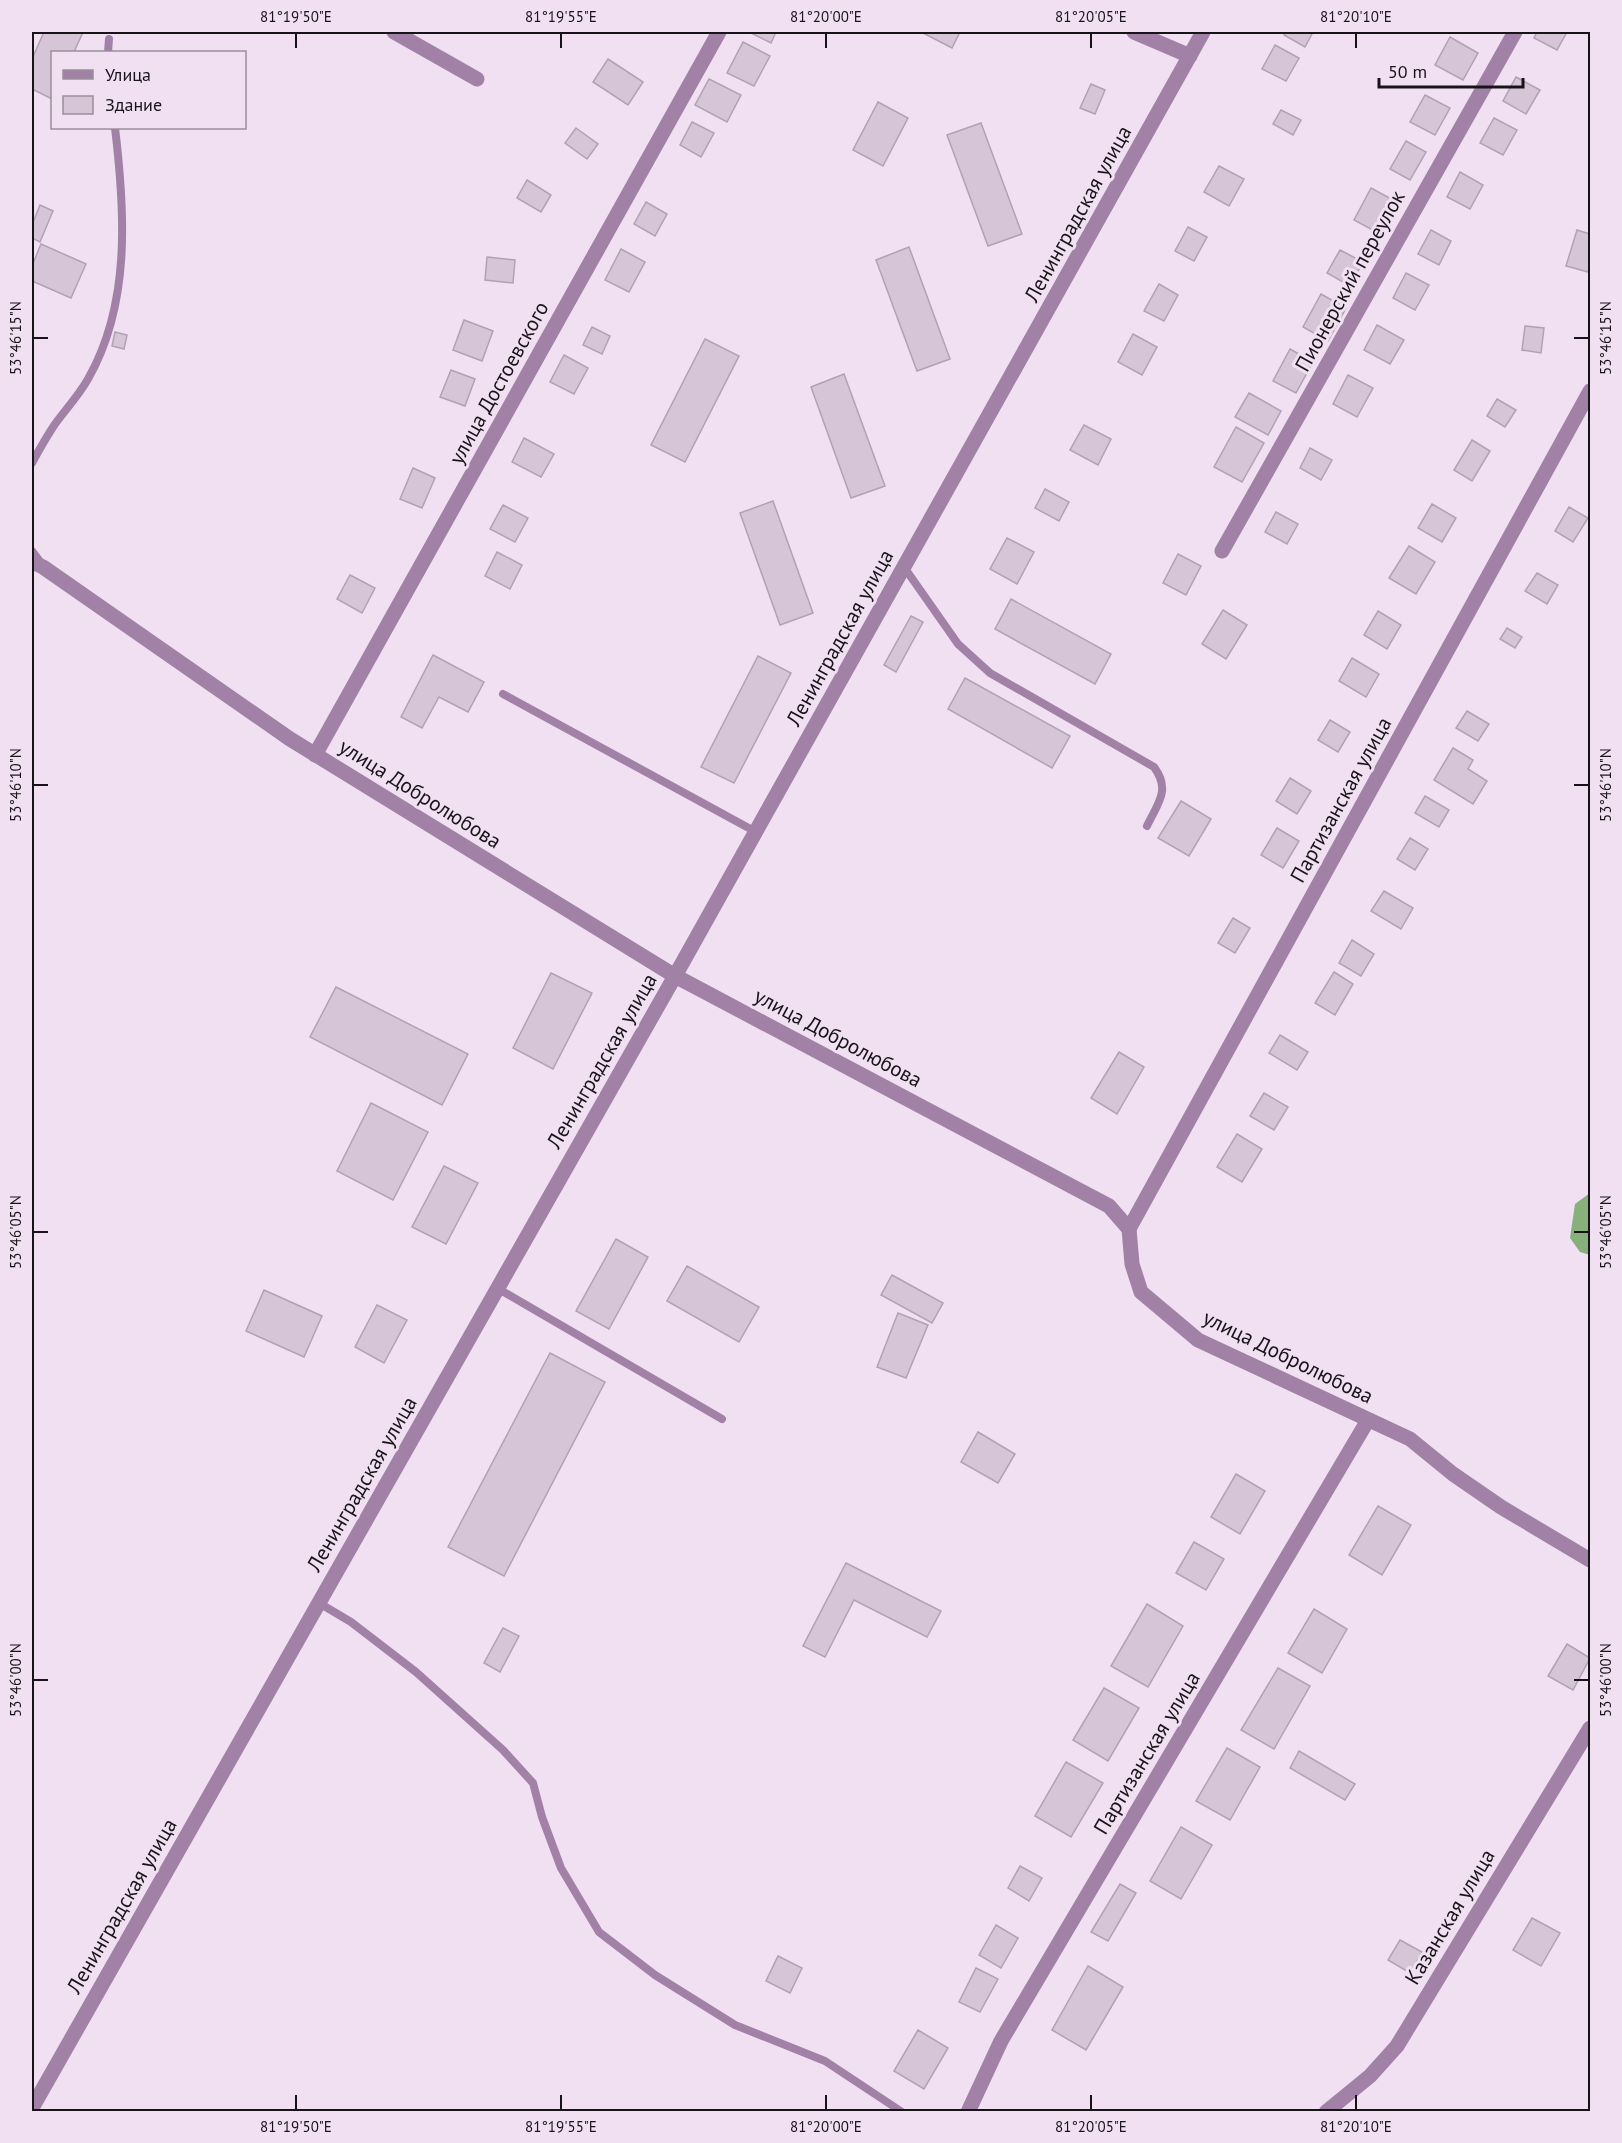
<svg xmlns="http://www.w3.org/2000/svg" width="1622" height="2143" viewBox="0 0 1622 2143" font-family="'PT Sans',sans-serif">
	<rect width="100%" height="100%" fill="#f0e0f2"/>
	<!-- water -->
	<polygon fill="#87b07a" points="1590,1193 1590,1255 1580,1252 1570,1238 1575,1204"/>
	<!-- building -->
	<g fill="#d5c5d7" stroke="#b1a2b3" stroke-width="1.5">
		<polygon points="44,32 83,32 74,52 52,52 52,99 32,89 32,59"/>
		<polygon points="752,32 776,32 771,43 751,33"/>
		<polygon points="924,32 960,32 952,48 923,33"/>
		<polygon points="1286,32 1313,32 1305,47 1284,35"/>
		<polygon points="1537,32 1567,32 1557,50 1534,38"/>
		<polygon points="1450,37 1478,53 1463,80 1435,65"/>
		<polygon points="743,42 770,56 754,86 727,73"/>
		<polygon points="1275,45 1299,58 1286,81 1262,69"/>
		<polygon points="608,59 643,82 628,105 593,82"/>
		<polygon points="1516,77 1540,90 1526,114 1503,101"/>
		<polygon points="709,79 741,95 727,122 695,105"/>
		<polygon points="1091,84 1105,90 1095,114 1080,108"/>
		<polygon points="1425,95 1450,108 1435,135 1410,122"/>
		<polygon points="878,102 908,118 883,166 853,150"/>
		<polygon points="1281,110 1301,120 1293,135 1273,124"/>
		<polygon points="1494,118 1517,130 1503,155 1480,143"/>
		<polygon points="692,122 714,133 701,157 680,145"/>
		<polygon points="981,123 1022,234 988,246 947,135"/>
		<polygon points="576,128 598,144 587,159 565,143"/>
		<polygon points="1406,141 1426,152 1410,180 1390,169"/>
		<polygon points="1219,166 1244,179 1229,206 1204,192"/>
		<polygon points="1460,172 1483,185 1470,209 1447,197"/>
		<polygon points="527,180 551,195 541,212 517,198"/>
		<polygon points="1371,188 1397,202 1380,234 1354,220"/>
		<polygon points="646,202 667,214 655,236 634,224"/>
		<polygon points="40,205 53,211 40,242 32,238 32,225"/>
		<polygon points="1188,227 1207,237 1194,261 1175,251"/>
		<polygon points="1431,230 1451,241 1439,265 1418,254"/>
		<polygon points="1577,230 1590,234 1590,262 1588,272 1566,266"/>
		<polygon points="41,244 86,264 71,298 32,281 32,266"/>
		<polygon points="909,247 950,359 917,371 876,260"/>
		<polygon points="621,249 645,262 629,292 605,280"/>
		<polygon points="1340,250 1363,262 1350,286 1327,273"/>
		<polygon points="487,257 515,260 513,283 485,280"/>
		<polygon points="1406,273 1429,285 1415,310 1393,298"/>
		<polygon points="1159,284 1178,295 1164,321 1144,311"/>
		<polygon points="1321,294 1346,308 1328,341 1303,327"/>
		<polygon points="464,320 493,331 482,361 453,350"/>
		<polygon points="1377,325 1404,340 1390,364 1364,350"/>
		<polygon points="1525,326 1544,328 1541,353 1522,350"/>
		<polygon points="592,327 610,336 602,354 583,345"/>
		<polygon points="115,332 127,335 124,349 112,346"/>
		<polygon points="1133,334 1157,347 1142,375 1118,362"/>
		<polygon points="705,339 739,356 685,462 651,445"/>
		<polygon points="1290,349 1313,362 1296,393 1273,381"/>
		<polygon points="564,355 588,368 574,394 550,382"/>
		<polygon points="451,370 475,379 465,406 440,397"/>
		<polygon points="844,374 885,486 851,498 811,387"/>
		<polygon points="1348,375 1373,388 1357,417 1333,404"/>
		<polygon points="1249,393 1281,411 1268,435 1235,417"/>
		<polygon points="1497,399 1516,410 1505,427 1487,416"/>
		<polygon points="1084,425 1111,439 1098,465 1070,450"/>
		<polygon points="1236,427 1264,443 1242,482 1214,467"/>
		<polygon points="524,438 554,454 541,477 512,462"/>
		<polygon points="1472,440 1490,451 1472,481 1454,470"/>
		<polygon points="1310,448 1332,460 1321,480 1300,468"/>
		<polygon points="413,468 435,478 422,508 400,499"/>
		<polygon points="1045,489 1069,502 1059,521 1035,508"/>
		<polygon points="773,501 813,613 780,625 740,513"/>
		<polygon points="1432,504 1456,518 1442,542 1418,528"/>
		<polygon points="503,505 528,518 515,542 490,529"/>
		<polygon points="1569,507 1588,518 1573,542 1555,531"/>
		<polygon points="1276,512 1298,524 1287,544 1265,532"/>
		<polygon points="1007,538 1034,552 1017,584 990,569"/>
		<polygon points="1409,546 1435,562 1416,594 1389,578"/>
		<polygon points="497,552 522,565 510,589 485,576"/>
		<polygon points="1178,554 1201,566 1186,595 1163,583"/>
		<polygon points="1537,573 1558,585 1547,604 1525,591"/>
		<polygon points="350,575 375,588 362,613 337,599"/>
		<polygon points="1011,599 1111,654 1095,684 995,629"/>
		<polygon points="1223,610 1247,625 1226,659 1202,644"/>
		<polygon points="1378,611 1401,625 1387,649 1364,635"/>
		<polygon points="911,616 923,622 896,672 884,665"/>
		<polygon points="1507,628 1522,637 1515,648 1500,639"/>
		<polygon points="433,655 484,682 468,712 439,697 422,728 401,717"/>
		<polygon points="758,656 791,673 734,783 701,767"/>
		<polygon points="1352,658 1379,674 1366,697 1339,681"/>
		<polygon points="965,678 1070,736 1052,768 948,709"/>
		<polygon points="1467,711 1489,724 1478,741 1456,728"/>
		<polygon points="1330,720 1350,732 1338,752 1318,740"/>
		<polygon points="1453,748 1473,760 1468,769 1487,781 1473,804 1434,780"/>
		<polygon points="1290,778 1311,791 1297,814 1276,801"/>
		<polygon points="1425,796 1449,810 1439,827 1415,813"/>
		<polygon points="1181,801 1211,819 1189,856 1158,838"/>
		<polygon points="1277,828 1299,841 1283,868 1261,855"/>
		<polygon points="1410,838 1428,849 1415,870 1397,859"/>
		<polygon points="1384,891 1413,908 1401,929 1371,911"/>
		<polygon points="1233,918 1250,928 1235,953 1218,943"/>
		<polygon points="1352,940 1374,954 1361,976 1339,963"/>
		<polygon points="1334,972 1353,984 1335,1015 1315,1003"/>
		<polygon points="551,973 592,993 553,1069 513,1048"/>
		<polygon points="336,987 468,1054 442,1105 310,1037"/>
		<polygon points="1280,1035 1308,1052 1297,1070 1269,1053"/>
		<polygon points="1119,1052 1144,1067 1117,1114 1091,1098"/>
		<polygon points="1264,1093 1288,1107 1274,1130 1250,1116"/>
		<polygon points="371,1103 428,1132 393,1200 337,1171"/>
		<polygon points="1237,1134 1262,1149 1242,1182 1217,1167"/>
		<polygon points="444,1166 478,1183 446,1244 412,1227"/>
		<polygon points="616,1239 648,1257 609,1329 576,1311"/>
		<polygon points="687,1266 759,1307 739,1342 667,1301"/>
		<polygon points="892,1275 943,1303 932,1323 881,1295"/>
		<polygon points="264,1290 322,1316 304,1357 246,1331"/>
		<polygon points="377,1305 407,1320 384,1363 355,1347"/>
		<polygon points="898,1313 928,1325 906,1378 877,1367"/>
		<polygon points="550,1353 605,1382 504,1576 448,1547"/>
		<polygon points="978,1432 1015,1454 998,1483 961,1462"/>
		<polygon points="1236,1474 1265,1491 1240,1534 1211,1517"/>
		<polygon points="1378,1506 1411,1525 1382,1575 1349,1555"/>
		<polygon points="1194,1542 1224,1559 1206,1590 1176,1573"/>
		<polygon points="846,1563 941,1611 927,1637 854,1600 825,1657 803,1646"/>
		<polygon points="1147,1604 1183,1626 1148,1687 1111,1666"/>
		<polygon points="1314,1609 1347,1629 1322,1673 1288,1653"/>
		<polygon points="503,1628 519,1636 500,1672 484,1663"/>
		<polygon points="1567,1644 1590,1658 1573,1690 1548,1676"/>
		<polygon points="1278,1668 1310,1686 1274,1749 1241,1730"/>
		<polygon points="1104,1688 1139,1708 1108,1761 1073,1740"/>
		<polygon points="1227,1748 1260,1767 1230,1820 1196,1801"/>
		<polygon points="1299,1751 1355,1784 1345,1800 1290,1768"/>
		<polygon points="1066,1762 1103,1783 1071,1837 1035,1816"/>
		<polygon points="1181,1827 1212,1845 1181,1899 1150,1881"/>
		<polygon points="1020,1866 1042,1878 1029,1901 1008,1888"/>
		<polygon points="1120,1884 1136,1893 1108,1941 1091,1932"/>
		<polygon points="1532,1918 1560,1933 1541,1966 1513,1950"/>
		<polygon points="996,1925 1018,1938 1001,1968 979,1955"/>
		<polygon points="1400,1940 1422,1952 1410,1973 1388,1960"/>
		<polygon points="778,1956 802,1968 790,1993 766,1981"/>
		<polygon points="1088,1966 1123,1987 1086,2050 1052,2030"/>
		<polygon points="976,1968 998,1979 980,2012 959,2002"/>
		<polygon points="918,2030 948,2048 924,2089 894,2071"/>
	</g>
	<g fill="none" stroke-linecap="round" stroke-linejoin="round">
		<!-- service -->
		<g stroke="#a281a7" stroke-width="8">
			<polyline points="108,52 109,39"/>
			<path d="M32 463C39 450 47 436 55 424 66 409 79 395 88 379 131 304 125 211 115 128"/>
			<polyline points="32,551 41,563"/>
			<path d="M904 567 958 644 990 673 1154 767C1171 790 1158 803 1147 826"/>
			<polyline points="503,694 756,832"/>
			<polyline points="497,1288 722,1419"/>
			<polyline points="319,1603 351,1622 416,1672 503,1750 533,1783 542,1817 561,1868 599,1932 655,1975 735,2025 825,2061 902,2112"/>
		</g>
		<!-- minor -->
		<g stroke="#a281a7" stroke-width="15">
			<polyline points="394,32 477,79"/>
			<polyline points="1134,32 1190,56"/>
			<polyline points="1222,551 1515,32"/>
			<polyline points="32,562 43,567 290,739 675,976 1109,1206 1129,1229 1132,1264 1141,1292 1198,1340 1410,1439 1453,1474 1501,1507 1590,1560"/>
			<polyline points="315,755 719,32"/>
			<polyline points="1129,1229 1590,391"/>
			<polyline points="968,2112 1001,2041 1368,1420"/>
			<polyline points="1326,2112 1370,2076 1397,2046 1590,1728"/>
		</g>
		<!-- tertiary -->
		<polyline stroke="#a281a7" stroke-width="15" points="32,2108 675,976 1203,32"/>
	</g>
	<!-- ticks -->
	<path fill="none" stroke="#181319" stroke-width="2" d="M296 33V48M561 33V48M826 33V48M1091 33V48M1356 33V48M33 338H48M1574 338H1589M33 785H48M1574 785H1589M33 1232H48M1574 1232H1589M33 1680H48M1574 1680H1589M296 2095V2110M561 2095V2110M826 2095V2110M1091 2095V2110M1356 2095V2110"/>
	<g text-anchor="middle" stroke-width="6" stroke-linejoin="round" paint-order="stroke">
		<!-- street labels -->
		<g font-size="21" fill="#181319" stroke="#f0e0f2">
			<text transform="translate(1078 214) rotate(-61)" y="7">Ленинградская улица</text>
			<text transform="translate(1350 281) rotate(-61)" y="7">Пионерский переулок</text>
			<text transform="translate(499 383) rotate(-61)" y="7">улица Достоевского</text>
			<text transform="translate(840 638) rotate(-61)" y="7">Ленинградская улица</text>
			<text transform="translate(420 794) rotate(32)" y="7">улица Добролюбова</text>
			<text transform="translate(1341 800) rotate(-61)" y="7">Партизанская улица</text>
			<text transform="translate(838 1038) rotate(28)" y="7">улица Добролюбова</text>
			<text transform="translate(602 1061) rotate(-60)" y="7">Ленинградская улица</text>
			<text transform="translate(1288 1357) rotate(26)" y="7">улица Добролюбова</text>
			<text transform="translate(362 1484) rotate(-60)" y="7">Ленинградская улица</text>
			<text transform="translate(1147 1753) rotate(-59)" y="7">Партизанская улица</text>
			<text transform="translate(122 1906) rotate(-60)" y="7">Ленинградская улица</text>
			<text transform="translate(1450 1917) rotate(-59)" y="7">Казанская улица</text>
		</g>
	</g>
	<!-- border -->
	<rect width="1622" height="2143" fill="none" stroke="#f0e0f2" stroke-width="66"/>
	<!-- legend -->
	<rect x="51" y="51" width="195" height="78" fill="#f0e0f2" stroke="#9a8e9b" stroke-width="1.5"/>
	<rect x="63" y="70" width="30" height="9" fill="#a281a7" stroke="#9a8e9b" stroke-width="1.5"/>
	<text x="105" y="81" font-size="18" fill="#181319">Улица</text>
	<rect x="63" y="96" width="30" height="18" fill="#d5c5d7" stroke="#9a8e9b" stroke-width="1.5"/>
	<text x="105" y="111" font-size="18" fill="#181319">Здание</text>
	<!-- scale -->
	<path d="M1379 78v9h144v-9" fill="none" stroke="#181319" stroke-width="3"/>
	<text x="1388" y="78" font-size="18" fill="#181319" stroke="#f0e0f2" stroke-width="4.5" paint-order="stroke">50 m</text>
	<rect x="33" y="33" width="1556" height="2077" fill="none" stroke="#181319" stroke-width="2"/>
	<g font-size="15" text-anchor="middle" fill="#181319">
		<text x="296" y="22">81°19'50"E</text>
		<text x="561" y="22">81°19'55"E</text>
		<text x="826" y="22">81°20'00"E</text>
		<text x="1091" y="22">81°20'05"E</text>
		<text x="1356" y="22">81°20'10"E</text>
		<text transform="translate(16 338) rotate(-90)" y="5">53°46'15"N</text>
		<text transform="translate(1606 338) rotate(-90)" y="5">53°46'15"N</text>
		<text transform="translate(16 785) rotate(-90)" y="5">53°46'10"N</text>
		<text transform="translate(1606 785) rotate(-90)" y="5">53°46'10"N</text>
		<text transform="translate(16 1232) rotate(-90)" y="5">53°46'05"N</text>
		<text transform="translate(1606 1232) rotate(-90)" y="5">53°46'05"N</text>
		<text transform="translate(16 1680) rotate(-90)" y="5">53°46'00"N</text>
		<text transform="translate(1606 1680) rotate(-90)" y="5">53°46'00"N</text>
		<text x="296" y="2132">81°19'50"E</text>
		<text x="561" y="2132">81°19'55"E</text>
		<text x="826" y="2132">81°20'00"E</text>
		<text x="1091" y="2132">81°20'05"E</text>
		<text x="1356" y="2132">81°20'10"E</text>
	</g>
</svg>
